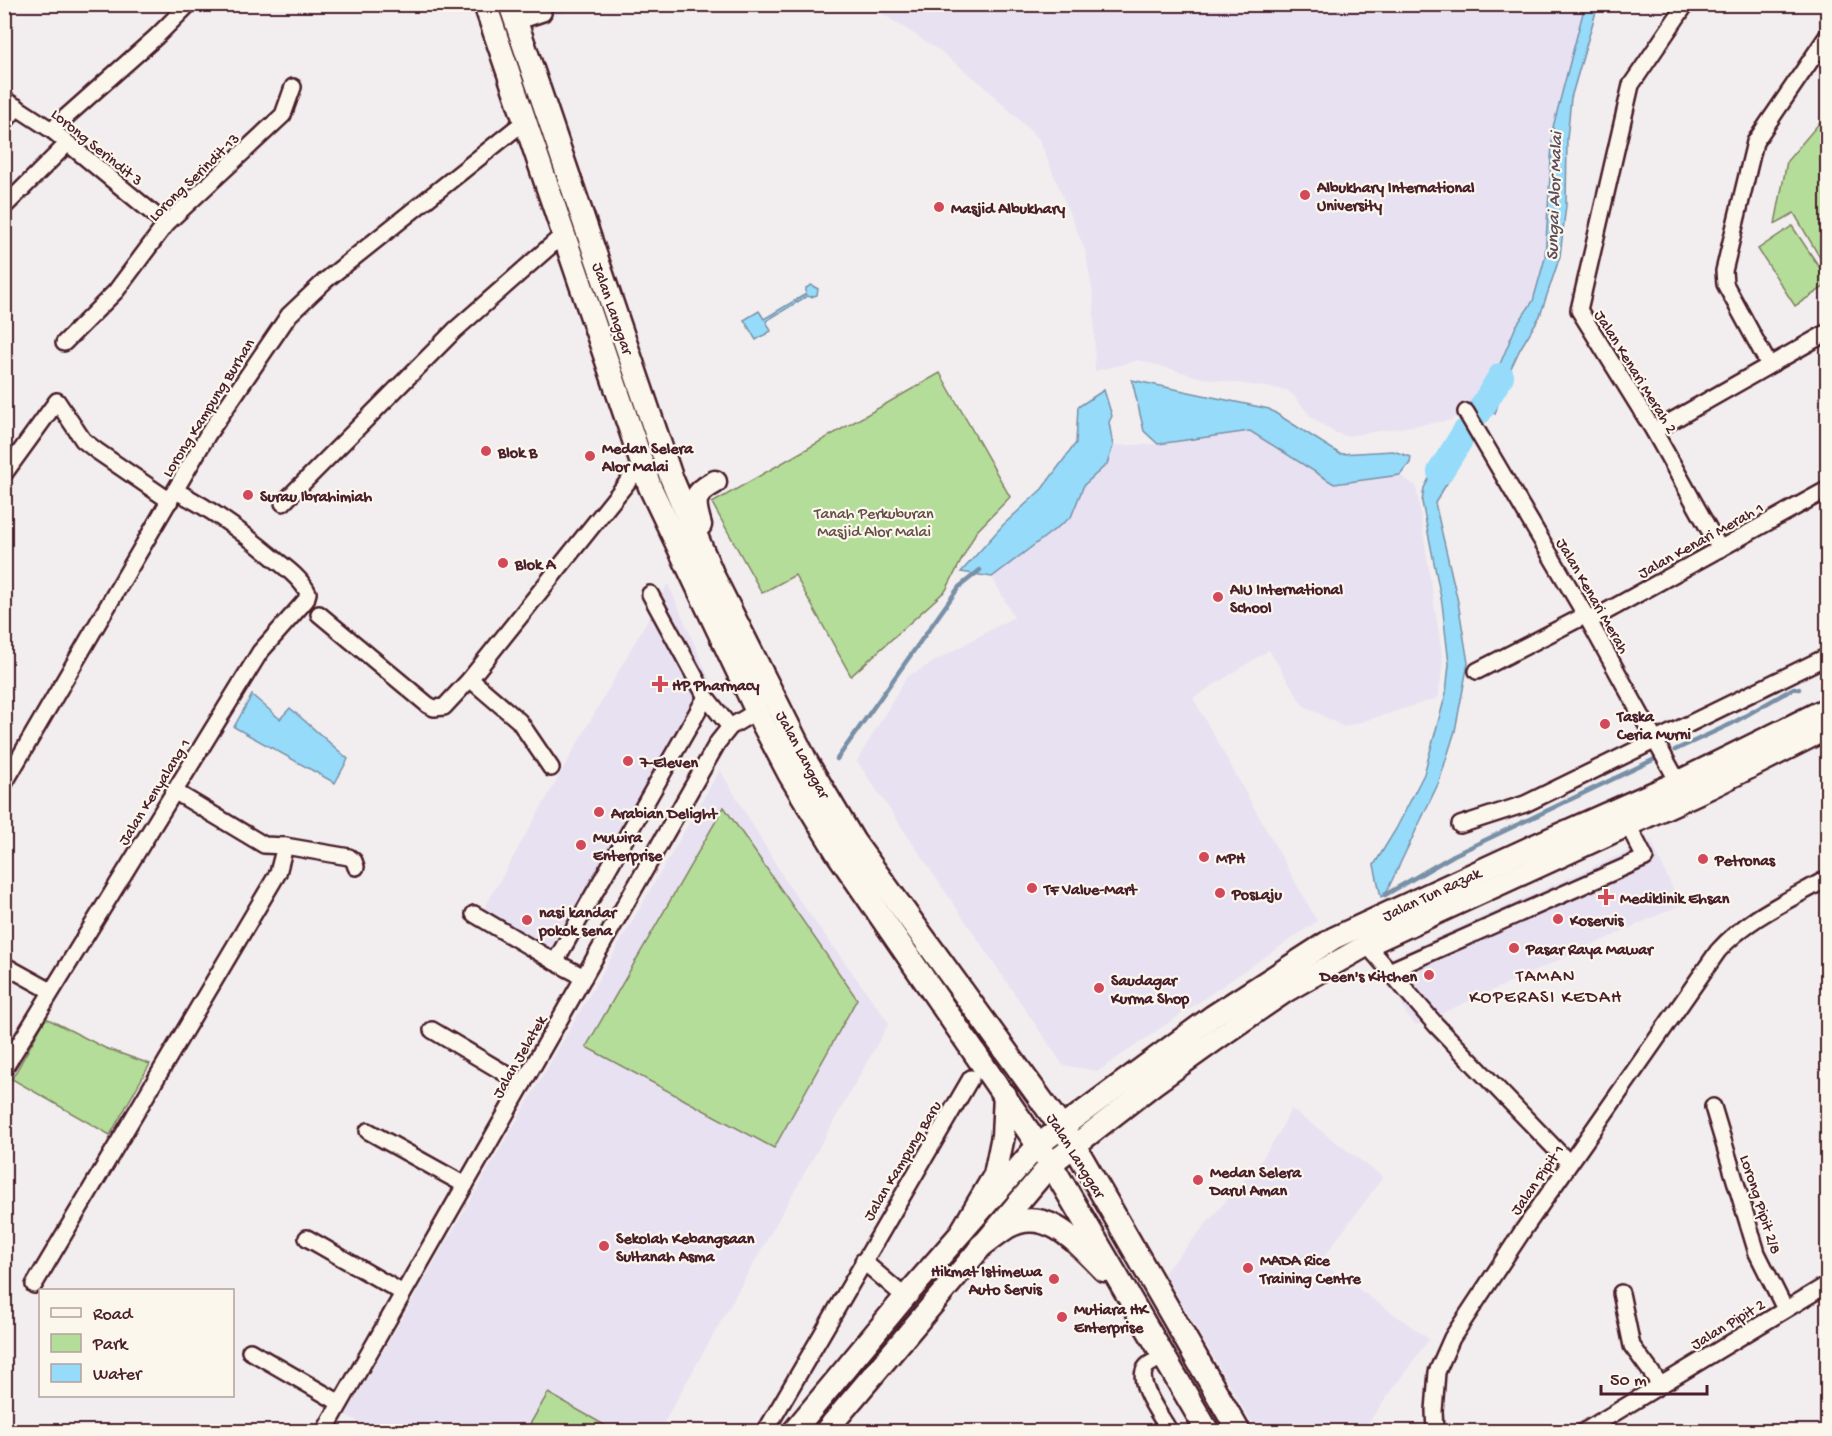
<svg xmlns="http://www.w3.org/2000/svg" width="1832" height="1436" viewBox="0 0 1832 1436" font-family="'Gochi Hand',sans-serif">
	<rect width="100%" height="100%" fill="#f2edee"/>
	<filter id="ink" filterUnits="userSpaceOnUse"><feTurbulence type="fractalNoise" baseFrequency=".0167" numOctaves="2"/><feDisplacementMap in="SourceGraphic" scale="12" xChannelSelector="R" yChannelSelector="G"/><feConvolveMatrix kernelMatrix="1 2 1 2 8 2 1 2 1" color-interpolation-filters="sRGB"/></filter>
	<g filter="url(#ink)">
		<!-- built -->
		<g fill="#e7e1f1">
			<polygon points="535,4 587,5 540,20"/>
			<polygon points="869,5 1585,5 1553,127 1545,258 1533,301 1516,326 1492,383 1466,412 1451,420 1346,436 1334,432 1311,417 1295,397 1287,390 1202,378 1139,360 1095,371 1094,299 1085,250 1039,139 982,84 939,50"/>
			<polygon points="1250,431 1334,484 1400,475 1416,486 1443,662 1438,698 1344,727 1303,705 1269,650 1193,698 1317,921 1098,1071 1063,1065 857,761 907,677 1014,617 992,577 1071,517 1084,485 1107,464 1113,446 1158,444"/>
			<polygon points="668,584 716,694 562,972 477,921"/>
			<polygon points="720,770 788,885 889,1023 659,1431 376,1431 346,1415"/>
			<polygon points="1651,841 1680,905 1416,1025 1406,1014 1383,962"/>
			<polygon points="1291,1109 1383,1177 1320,1262 1429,1339 1362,1431 1257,1431 1164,1273 1263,1158 1279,1133"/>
		</g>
		<!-- green -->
		<g fill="#b4dd99" stroke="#7f7e62" stroke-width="1.5">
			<polygon points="1827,114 1827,270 1794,213 1775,224 1787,161"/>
			<polygon points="1792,226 1828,280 1827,285 1795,306 1758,249"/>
			<polygon points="940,373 1010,497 976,532 946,590 851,676 795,575 762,593 712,503"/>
			<polygon points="724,807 857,999 774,1148 586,1047"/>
			<polygon points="46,1018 105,1048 150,1064 110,1135 12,1079"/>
			<polygon points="548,1393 615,1431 526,1431"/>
		</g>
		<!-- water -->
		<g fill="#96dbf9" stroke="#7890a7" stroke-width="1.5">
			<polygon points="1585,5 1598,5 1571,98 1567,139 1566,205 1560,256 1540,316 1520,349 1504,383 1495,414 1478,402 1492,383 1516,326 1533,301 1545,258 1553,127"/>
			<polygon points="811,285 818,289 817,295 811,297 807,296 766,321 771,331 756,340 744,320 759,311 764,319 806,294 806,288"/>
			<polygon points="1132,380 1269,409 1340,454 1393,451 1411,457 1410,463 1400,475 1334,484 1250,431 1158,444 1144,431"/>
			<polygon points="1104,390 1112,416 1109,422 1113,446 1107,464 1084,485 1071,517 992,577 961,572 1003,525 1042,489 1076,443 1078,407"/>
			<polygon points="1452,435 1467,450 1435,503 1458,602 1468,663 1455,731 1439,782 1385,895 1381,897 1374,865 1396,829 1424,774 1446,693 1449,664 1442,603 1422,502 1424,488"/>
			<polygon points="252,695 280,719 290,708 348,759 335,783 234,727"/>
		</g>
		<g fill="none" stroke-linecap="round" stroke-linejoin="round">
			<!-- stream -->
			<g stroke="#7890a7" stroke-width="4.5">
				<polyline points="1675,750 1731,724 1794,688 1799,689"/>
				<polyline points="837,759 959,587 980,570"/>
				<polyline points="1385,895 1454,855 1655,759"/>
			</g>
			<!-- river -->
			<g stroke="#96dbf9" stroke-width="26">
				<polyline points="1479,412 1501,376"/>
				<polyline points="1440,472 1465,432"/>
			</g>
			<!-- minor casing -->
			<g stroke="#4a1f2b" stroke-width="20">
				<g id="minor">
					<polyline points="1686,4 1631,85 1579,310 1654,431 1720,549"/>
					<polyline points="516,22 543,13 540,4"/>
					<polyline points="4,99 53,131 166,224"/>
					<polyline points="4,123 17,107"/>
					<polyline points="53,131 58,124 156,37 189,4"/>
					<polyline points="4,207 67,144"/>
					<polyline points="64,343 116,291 166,224 283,115 293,87"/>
					<polyline points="1769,365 1725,284 1724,271 1755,142 1828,35"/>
					<polyline points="1466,412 1589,621 1682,789"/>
					<polyline points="1654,431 1828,332"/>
					<polyline points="4,474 57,401 83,440 97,451 170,501"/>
					<polyline points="283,503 455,330 564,234"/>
					<polyline points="650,594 706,697 730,727"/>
					<polyline points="319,614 428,705 434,708 444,707 470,679 642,464"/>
					<polyline points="1589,621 1828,489"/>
					<polyline points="1477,671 1586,615"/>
					<polyline points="470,679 519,721 551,768"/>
					<polyline points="4,784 208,434 289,315 326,280 525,121"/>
					<polyline points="174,791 264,845 285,846 349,857 354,861 356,867"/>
					<polyline points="1460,825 1525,804 1828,656"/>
					<polyline points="474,914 555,962"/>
					<polyline points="1367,945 1436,1025 1569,1163"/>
					<polyline points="4,965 51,991"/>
					<polyline points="1389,971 1645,858 1628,825"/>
					<polyline points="584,977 555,962 706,697"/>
					<polyline points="432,1030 523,1084"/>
					<path d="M4 1069 260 652 306 600 308 593C302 580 288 569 276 560 244 533 213 510 176 491"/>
					<polyline points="1713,1107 1757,1253 1785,1309"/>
					<polyline points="368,1131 465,1185"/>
					<polyline points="307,1238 403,1293"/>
					<polyline points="863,1261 905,1297"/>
					<polyline points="34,1285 278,873 285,846"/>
					<polyline points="1621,1293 1632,1346 1660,1384"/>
					<polyline points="250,1351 340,1403"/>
					<path d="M1164 1357C1159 1360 1151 1362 1147 1366 1133 1381 1162 1417 1170 1432"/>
					<polyline points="324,1432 718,742 730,727 757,711"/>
					<polyline points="765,1432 971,1078"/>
					<path d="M1435 1432 1434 1411 1437 1372 1452 1338 1524 1229 1718 951C1747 918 1790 900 1828 878"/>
					<polyline points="1583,1432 1828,1284"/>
				</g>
			</g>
			<!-- secondary casing -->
			<g stroke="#4a1f2b" stroke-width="26">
				<g id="secondary">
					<polyline points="793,1432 905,1297 1038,1145 1213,1016 1334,938 1538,844 1678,782 1828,708"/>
					<polyline points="825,1432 1051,1164 1154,1084 1225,1033 1286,991 1367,945 1709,788 1828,728"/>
				</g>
			</g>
			<!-- primary casing -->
			<g stroke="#4a1f2b" stroke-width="27">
				<g id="primary">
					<polyline points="485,4 650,487 762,722 790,775 838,854 1051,1164 1208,1432"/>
					<polyline points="510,4 671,477 714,578 807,763 854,842 1074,1145 1239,1432"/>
					<path d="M700 525C693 501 692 495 715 482"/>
					<polyline points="962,1231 995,1175 1003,1136 1005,1095"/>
					<path d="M981 1246C989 1240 998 1233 1007 1227 1047 1204 1079 1245 1104 1270"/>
				</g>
			</g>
			<!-- minor -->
			<use href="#minor" stroke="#fbf7ec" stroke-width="15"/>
			<!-- secondary -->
			<use href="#secondary" stroke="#fbf7ec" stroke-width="21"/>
			<!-- primary -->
			<use href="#primary" stroke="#fbf7ec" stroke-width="22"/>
		</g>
	</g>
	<!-- markers -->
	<g fill="#d1495b" stroke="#fbf7ec" stroke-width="2">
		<circle cx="1305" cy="195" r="6"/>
		<circle cx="939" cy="207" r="6"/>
		<circle cx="486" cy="451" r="6"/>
		<circle cx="590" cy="456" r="6"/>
		<circle cx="248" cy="495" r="6"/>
		<circle cx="503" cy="563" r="6"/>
		<circle cx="1218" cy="597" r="6"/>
		<path d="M657 675h6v6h6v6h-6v6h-6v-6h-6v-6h6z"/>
		<circle cx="1605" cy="724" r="6"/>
		<circle cx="628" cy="761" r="6"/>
		<circle cx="599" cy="812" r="6"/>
		<circle cx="581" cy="845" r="6"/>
		<circle cx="1204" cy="857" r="6"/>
		<circle cx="1703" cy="859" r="6"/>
		<circle cx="1032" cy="888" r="6"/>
		<circle cx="1220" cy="893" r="6"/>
		<path d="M1603 888h6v6h6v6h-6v6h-6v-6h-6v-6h6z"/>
		<circle cx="1558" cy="919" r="6"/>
		<circle cx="527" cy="920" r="6"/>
		<circle cx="1514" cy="948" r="6"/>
		<circle cx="1429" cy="975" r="6"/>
		<circle cx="1099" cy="988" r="6"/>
		<circle cx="1198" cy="1180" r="6"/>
		<circle cx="604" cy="1246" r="6"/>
		<circle cx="1248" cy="1268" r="6"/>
		<circle cx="1054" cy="1279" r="6"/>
		<circle cx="1062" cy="1317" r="6"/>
	</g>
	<g text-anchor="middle" stroke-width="4.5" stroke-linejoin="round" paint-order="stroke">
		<!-- street labels -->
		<g font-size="16" fill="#4a1f2b" stroke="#fbf7ec">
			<text transform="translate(98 146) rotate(39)" y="6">Lorong Serindit 3</text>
			<text transform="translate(193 176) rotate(-44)" y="6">Lorong Serindit 13</text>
			<text transform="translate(614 308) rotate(71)" y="6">Jalan Langgar</text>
			<text transform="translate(1637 371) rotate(58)" y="6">Jalan Kenari Merah 2</text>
			<text transform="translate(207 407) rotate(-58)" y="6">Lorong Kampung Burhan</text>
			<text transform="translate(1700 539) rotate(-29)" y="6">Jalan Kenari Merah 1</text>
			<text transform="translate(1594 595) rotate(60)" y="6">Jalan Kenari Merah</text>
			<text transform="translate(804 754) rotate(62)" y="6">Jalan Langgar</text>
			<text transform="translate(153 791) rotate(-58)" y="6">Jalan Kenyalang 1</text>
			<text transform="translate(1431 893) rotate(-25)" y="6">Jalan Tun Razak</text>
			<text transform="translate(518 1056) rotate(-60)" y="6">Jalan Jelatek</text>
			<text transform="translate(1077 1155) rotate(58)" y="6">Jalan Langgar</text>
			<text transform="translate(901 1160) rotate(-59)" y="6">Jalan Kampung Baru</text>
			<text transform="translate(1536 1179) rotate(-55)" y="6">Jalan Pipit 1</text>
			<text transform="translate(1762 1204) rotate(72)" y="6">Lorong Pipit 2/8</text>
			<text transform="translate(1727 1323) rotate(-31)" y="6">Jalan Pipit 2</text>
		</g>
		<!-- poi labels -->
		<g font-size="16" font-weight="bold" fill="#4a1f2b" stroke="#fbf7ec" text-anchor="start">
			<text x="1317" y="192">Albukhary International<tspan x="1317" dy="18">University</tspan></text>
			<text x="951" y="213">Masjid Albukhary</text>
			<text x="602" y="453">Medan Selera<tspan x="602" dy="18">Alor Malai</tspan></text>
			<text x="498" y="457">Blok B</text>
			<text x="260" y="501">Surau Ibrahimiah</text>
			<text x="515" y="569">Blok A</text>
			<text x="1230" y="594">AIU International<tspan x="1230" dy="18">School</tspan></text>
			<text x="672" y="690">HP Pharmacy</text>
			<text x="1617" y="721">Taska<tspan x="1617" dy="18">Ceria Murni</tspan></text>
			<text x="640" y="767">7-Eleven</text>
			<text x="611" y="818">Arabian Delight</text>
			<text x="593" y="842">Muwira<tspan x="593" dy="18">Enterprise</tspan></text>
			<text x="1216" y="863">MPH</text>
			<text x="1715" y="865">Petronas</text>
			<text x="1044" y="894">TF Value-Mart</text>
			<text x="1232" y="899">PosLaju</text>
			<text x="1620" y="903">Mediklinik Ehsan</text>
			<text x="539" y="917">nasi kandar<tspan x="539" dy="18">pokok sena</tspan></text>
			<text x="1570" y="925">Koservis</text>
			<text x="1526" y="954">Pasar Raya Mawar</text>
			<text x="1417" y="981" text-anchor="end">Deen's Kitchen</text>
			<text x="1111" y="985">Saudagar<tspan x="1111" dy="18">Kurma Shop</tspan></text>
			<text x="1210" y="1177">Medan Selera<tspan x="1210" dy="18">Darul Aman</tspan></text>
			<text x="616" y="1243">Sekolah Kebangsaan<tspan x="616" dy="18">Sultanah Asma</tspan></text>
			<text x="1260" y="1265">MADA Rice<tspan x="1260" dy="18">Training Centre</tspan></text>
			<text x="1042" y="1276" text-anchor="end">Hikmat Istimewa<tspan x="1042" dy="18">Auto Servis</tspan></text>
			<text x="1074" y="1314">Mutiara HK<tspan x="1074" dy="18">Enterprise</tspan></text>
		</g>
		<!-- park labels -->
		<g font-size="16" fill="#644e46" stroke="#fbf7ec">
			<text x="874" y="518">Tanah Perkuburan<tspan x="874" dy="18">Masjid Alor Malai</tspan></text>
		</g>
		<!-- water labels -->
		<g font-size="18" font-style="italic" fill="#5d4e5e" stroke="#fbf7ec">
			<text transform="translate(1553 196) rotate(-88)" y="6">Sungai Alor Malai</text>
		</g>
		<!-- neighbourhood labels -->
		<g font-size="18" letter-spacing="1.5" fill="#4a1f2b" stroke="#fbf7ec">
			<text x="1546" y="981">TAMAN<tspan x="1546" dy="21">KOPERASI KEDAH</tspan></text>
		</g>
	</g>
	<!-- margin -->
	<rect width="1832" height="1436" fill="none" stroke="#fbf7ec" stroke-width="24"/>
	<rect x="12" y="12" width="1808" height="1412" fill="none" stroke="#4a1f2b" stroke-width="2" filter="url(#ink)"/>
	<!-- legend -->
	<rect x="39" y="1289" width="195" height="108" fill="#fbf7ec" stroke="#b4a19f" stroke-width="1.5"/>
	<rect x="51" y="1308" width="30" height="9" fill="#fbf7ec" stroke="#b4a19f" stroke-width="1.5"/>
	<text x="93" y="1319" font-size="18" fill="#4a1f2b">Road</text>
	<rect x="51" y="1334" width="30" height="18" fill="#b4dd99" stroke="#b4a19f" stroke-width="1.5"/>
	<text x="93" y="1349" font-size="18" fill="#4a1f2b">Park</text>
	<rect x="51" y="1364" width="30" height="18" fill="#96dbf9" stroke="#b4a19f" stroke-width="1.5"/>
	<text x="93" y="1379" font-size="18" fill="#4a1f2b">Water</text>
	<!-- scale -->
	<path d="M1601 1385v9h106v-9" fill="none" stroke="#4a1f2b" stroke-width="3"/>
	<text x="1610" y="1385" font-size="18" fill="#4a1f2b" stroke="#fbf7ec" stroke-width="4.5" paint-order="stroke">50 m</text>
</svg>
